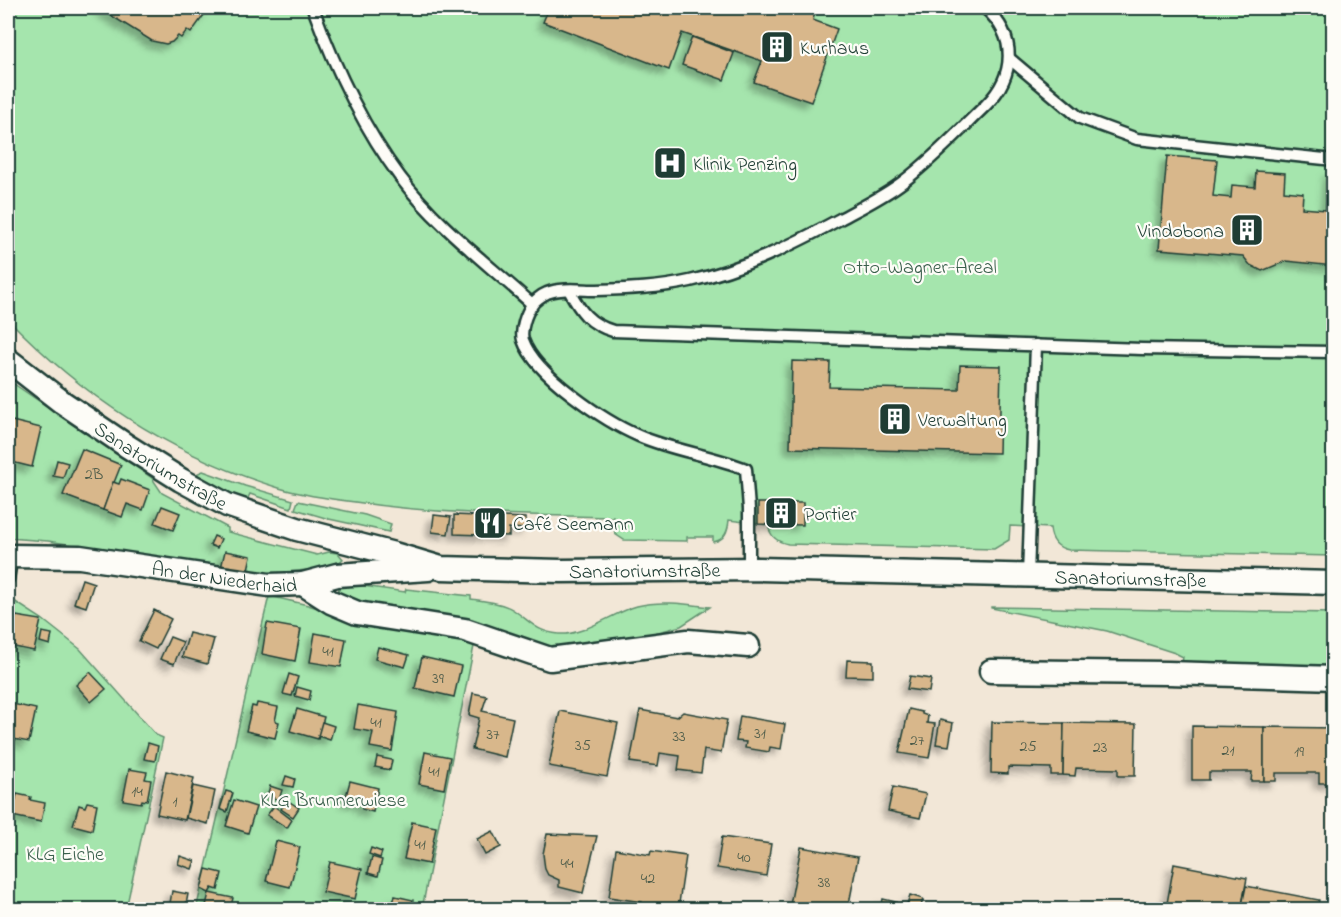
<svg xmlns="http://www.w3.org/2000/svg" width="1341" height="917" viewBox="0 0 1341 917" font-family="'Indie Flower',sans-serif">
	<defs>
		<filter id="shadow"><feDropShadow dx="-5.5" dy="5.5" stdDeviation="3" flood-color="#0004"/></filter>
	</defs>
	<rect width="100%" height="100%" fill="#f2e7d7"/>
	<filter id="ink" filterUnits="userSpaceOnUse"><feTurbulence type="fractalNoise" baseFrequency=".0167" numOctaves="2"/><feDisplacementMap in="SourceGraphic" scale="12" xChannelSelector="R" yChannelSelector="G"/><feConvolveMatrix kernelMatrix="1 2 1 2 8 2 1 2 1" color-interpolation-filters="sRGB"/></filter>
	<g filter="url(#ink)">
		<!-- green -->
		<g fill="#a5e5ad" stroke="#629170" stroke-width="1.5">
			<path d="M8 8H1333V556L1069 550C1057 548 1051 540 1050 528L1010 526 1009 540 994 549 788 544C777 542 770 537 768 525L729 520C728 531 725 540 713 542V537H687V541L624 540 615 534 613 517C527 515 440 515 355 502 330 499 303 495 279 488 174 456 83 397 8 319Z"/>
			<polygon points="8,380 152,478 162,493 228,528 228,532 317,555 329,552 338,553 343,559 338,563 321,568 267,575 48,541 8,538"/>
			<polygon points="203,471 245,486 293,500 291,508 250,494 247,500 243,501 196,474"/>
			<polygon points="298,501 365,515 391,524 389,532 329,519 295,509"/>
			<path d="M349 584 405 592 406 589 471 596V599C485 601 504 603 515 611 532 623 537 632 559 634 583 636 612 613 637 606 661 600 686 604 710 607L681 626 607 646 560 652 362 605 338 595 339 587Z"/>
			<polygon points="269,596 308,605 359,621 475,641 422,909 196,910"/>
			<polygon points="14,601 42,619 80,649 156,735 163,738 126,909 8,909 8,605 12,606"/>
			<polygon points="991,607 1333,613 1333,666 1182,663 1183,657 1175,653 1107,631 991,608"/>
		</g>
		<!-- building -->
		<g fill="#d8b78b" stroke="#1f3d34" stroke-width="1.5" filter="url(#shadow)">
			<polygon points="99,8 209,8 191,33 187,30 181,38 178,36 172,42 166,44 152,41"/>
			<polygon points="549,8 780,8 792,12 794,8 809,8 815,13 813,20 837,29 811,102 754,82 762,61 682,33 669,70 543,22"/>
			<polygon points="692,37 734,53 724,80 682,65"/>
			<polygon points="1167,156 1217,160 1213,196 1231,198 1232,185 1255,187 1256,171 1285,173 1284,191 1303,193 1302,208 1326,210 1329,172 1334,172 1334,266 1286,261 1262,271 1250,265 1243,256 1159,249"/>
			<polygon points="792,361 830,362 829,387 959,390 960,365 1001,366 999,453 790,448"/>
			<polygon points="8,420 41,428 32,467 8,461"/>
			<polygon points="82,449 121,465 103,510 63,495"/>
			<polygon points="57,460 68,463 63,478 53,476"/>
			<polygon points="121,479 150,490 143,510 127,504 122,517 103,510 113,482 119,484"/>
			<polygon points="758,503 803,503 803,525 758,524"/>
			<polygon points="162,506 180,513 173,530 155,523"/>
			<polygon points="434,515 451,517 448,534 432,532"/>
			<polygon points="454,515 526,518 526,529 509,528 509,536 454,534"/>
			<polygon points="214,536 221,539 217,548 210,545"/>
			<polygon points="225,551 251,556 247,574 221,568"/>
			<polygon points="82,579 94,583 86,607 74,603"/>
			<polygon points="154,610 171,619 156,649 139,641"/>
			<polygon points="16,616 41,620 34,651 10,646"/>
			<polygon points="267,623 301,629 295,661 262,654"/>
			<polygon points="42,632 52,634 50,645 40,642"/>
			<polygon points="189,633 214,639 207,664 182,657"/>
			<polygon points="315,633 346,639 341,667 310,662"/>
			<polygon points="170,637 183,642 174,664 160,659"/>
			<polygon points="378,647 409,655 405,667 375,659"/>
			<polygon points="422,657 461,666 454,697 415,688"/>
			<polygon points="847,660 873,661 873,677 846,676"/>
			<polygon points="90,672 106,689 91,702 76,685"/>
			<polygon points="289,674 298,677 292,696 283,694"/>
			<polygon points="910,676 931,679 929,692 907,689"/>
			<polygon points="297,687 311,691 309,700 295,696"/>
			<polygon points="473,693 487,696 482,711 513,718 505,757 472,749 479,718 469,715"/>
			<polygon points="8,703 36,709 29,742 8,738"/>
			<polygon points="257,703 278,707 275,721 279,722 275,738 246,731 252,706 256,707"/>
			<polygon points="358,705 398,712 392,751 370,747 373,732 354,729"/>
			<polygon points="297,709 324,717 318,739 290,731"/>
			<polygon points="909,709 922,712 922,714 928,716 927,723 935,724 929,758 899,753"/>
			<polygon points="640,710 677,717 683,712 727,720 721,753 704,750 701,773 678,770 680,756 660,753 658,766 630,762"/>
			<polygon points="560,711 618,723 607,777 549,766"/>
			<polygon points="740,716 785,724 781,749 770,747 769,752 745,748 746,742 736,741"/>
			<polygon points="940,720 953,723 949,746 936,744"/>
			<polygon points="322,722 334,726 330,740 318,736"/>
			<polygon points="992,722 1064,723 1063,775 1051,775 1051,768 1008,767 1008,774 991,773"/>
			<polygon points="1064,723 1136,724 1135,776 1118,776 1118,769 1076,768 1075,776 1063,775"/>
			<polygon points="1192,726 1264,727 1264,781 1251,781 1252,772 1209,772 1209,780 1192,780"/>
			<polygon points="1264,727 1334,728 1334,783 1319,783 1319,773 1276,773 1276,781 1264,781"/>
			<polygon points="148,743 158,746 155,761 144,759"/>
			<polygon points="425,752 450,757 444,789 419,784"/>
			<polygon points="377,757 392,760 390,770 375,767"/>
			<polygon points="129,769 147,772 145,779 151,780 147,801 142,800 141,803 123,800"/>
			<polygon points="166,771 194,778 185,820 157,814"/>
			<polygon points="286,776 295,779 293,787 283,785"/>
			<polygon points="350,781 378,788 373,812 362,809 363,804 345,800"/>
			<polygon points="193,786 215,791 208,824 186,818"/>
			<polygon points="270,786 282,790 279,800 267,796"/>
			<polygon points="893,787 926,794 920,818 888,811"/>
			<polygon points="226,791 233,793 227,812 220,809"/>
			<polygon points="17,794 31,797 30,800 45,803 41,822 12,816"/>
			<polygon points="234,800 256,807 248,833 226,826"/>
			<polygon points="287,800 299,808 293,817 281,809"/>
			<polygon points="87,802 97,804 92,830 73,825 79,805 85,807"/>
			<polygon points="274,806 292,820 287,828 267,815"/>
			<polygon points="412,822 436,827 429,864 404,859"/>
			<polygon points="493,831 501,847 485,855 477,839"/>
			<polygon points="547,834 597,836 583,893 559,887 559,880 548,875 545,869 543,854"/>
			<polygon points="722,837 771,844 766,876 717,868"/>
			<polygon points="276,841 300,847 290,887 266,881"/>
			<polygon points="801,847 858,857 849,904 862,907 861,910 789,910"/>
			<polygon points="371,848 382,852 380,858 369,854"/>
			<polygon points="616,849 650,855 651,851 686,856 678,910 641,908 642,902 609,897"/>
			<polygon points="180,856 195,861 192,869 178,864"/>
			<polygon points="372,857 382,860 378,876 368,873"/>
			<polygon points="330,862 362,869 355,899 323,892"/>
			<polygon points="1174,864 1247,878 1241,910 1166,909"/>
			<polygon points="206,869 222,873 218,890 212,888 209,893 201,889"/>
			<polygon points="1246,886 1319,900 1317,910 1241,910"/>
			<polygon points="172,891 188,894 185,910 169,910"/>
			<polygon points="209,893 233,898 230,910 205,910"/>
			<polygon points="910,895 923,899 920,910 906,907"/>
			<polygon points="395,896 413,900 411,910 391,910"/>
			<polygon points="883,899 896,902 895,910 881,908"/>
		</g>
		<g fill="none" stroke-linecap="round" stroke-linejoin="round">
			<!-- service casing -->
			<g stroke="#1f3d34" stroke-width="15">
				<g id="service">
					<path d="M313 8C335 68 362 126 400 177 436 225 488 264 532 304"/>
					<polyline points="1010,59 1080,118 1137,139 1334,160"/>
					<path d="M569 290C580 311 589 324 613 331L1142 349 1334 352"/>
					<path d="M749 569V509L746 469C711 455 674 451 639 436 606 422 535 375 523 340 520 330 526 313 532 305 534 301 542 295 547 293 561 287 582 290 597 290 629 289 659 288 690 281 744 269 792 245 840 219 862 207 885 196 904 181 934 158 959 131 986 105 1016 75 1017 36 985 8"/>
					<polyline points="1028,576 1036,345"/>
					<polyline points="8,579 12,556"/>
				</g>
			</g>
			<!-- minor casing -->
			<g stroke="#1f3d34" stroke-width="27">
				<g id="minor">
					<path id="s1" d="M8 360 62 402 127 446 181 480 227 505 297 529 394 554 441 568 561 571 759 569 1334 583"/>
					<path id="s2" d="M8 556 80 557 269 585 303 584 337 575 428 569"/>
					<polyline points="303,584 331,602 357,613 465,630 550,659 688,641 748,646"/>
					<polyline points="991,671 1168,673 1334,678"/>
				</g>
			</g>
			<!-- service -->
			<use href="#service" stroke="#fdfcf7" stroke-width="10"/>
			<!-- minor -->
			<use href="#minor" stroke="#fdfcf7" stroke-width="22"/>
		</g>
	</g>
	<!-- icons -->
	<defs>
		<g id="building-square" transform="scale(1.725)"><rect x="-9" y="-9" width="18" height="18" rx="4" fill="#1f3d34" stroke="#fdfcf7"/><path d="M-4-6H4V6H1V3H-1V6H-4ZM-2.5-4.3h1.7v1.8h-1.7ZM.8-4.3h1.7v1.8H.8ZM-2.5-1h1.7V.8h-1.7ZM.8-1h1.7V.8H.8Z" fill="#fff"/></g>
		<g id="hospital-square" transform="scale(1.725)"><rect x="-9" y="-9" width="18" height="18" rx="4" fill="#1f3d34" stroke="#fdfcf7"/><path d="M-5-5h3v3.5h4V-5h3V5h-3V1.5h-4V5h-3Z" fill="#fff"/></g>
		<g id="restaurant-square" transform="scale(1.725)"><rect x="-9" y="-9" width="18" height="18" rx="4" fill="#1f3d34" stroke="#fdfcf7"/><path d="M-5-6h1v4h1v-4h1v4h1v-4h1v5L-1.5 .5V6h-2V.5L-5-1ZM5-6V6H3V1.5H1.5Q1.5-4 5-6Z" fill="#fff"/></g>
	</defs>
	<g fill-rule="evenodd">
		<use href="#building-square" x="777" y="47"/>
		<use href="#hospital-square" x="670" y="163"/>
		<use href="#building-square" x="1247" y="230"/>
		<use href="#building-square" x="895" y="419"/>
		<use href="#building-square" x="781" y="513"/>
		<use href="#restaurant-square" x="490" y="523"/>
	</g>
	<g text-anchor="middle" stroke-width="4.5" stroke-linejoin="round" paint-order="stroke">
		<!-- number labels -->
		<g font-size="16" fill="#4d5c4a">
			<text x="94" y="479">2B</text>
			<text x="328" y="656">41</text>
			<text x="438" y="683">39</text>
			<text x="376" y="727">41</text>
			<text x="760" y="738">31</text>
			<text x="493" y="739">37</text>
			<text x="679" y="741">33</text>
			<text x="917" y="745">27</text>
			<text x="583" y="750">35</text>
			<text x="1028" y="751">25</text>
			<text x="1100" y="752">23</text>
			<text x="1228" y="755">21</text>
			<text x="1299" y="756">19</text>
			<text x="434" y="776">41</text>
			<text x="137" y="796">14</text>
			<text x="175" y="806">1</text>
			<text x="420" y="849">41</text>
			<text x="744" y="862">40</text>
			<text x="567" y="868">44</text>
			<text x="648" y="883">42</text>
			<text x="824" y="887">38</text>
		</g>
		<!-- poi labels -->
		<g font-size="20" fill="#1f3d34" stroke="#fdfcf7" text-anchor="start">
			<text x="800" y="54">Kurhaus</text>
			<text x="693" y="170">Klinik Penzing</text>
			<text x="1224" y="237" text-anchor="end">Vindobona</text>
			<text x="918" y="426">Verwaltung</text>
			<text x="804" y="520">Portier</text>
			<text x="513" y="530">Café Seemann</text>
		</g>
		<!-- park labels -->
		<g font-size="20" fill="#3a5f4c" stroke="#fdfcf7">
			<text x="920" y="273">Otto-Wagner-Areal</text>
			<text x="333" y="806">KLG Brunnerwiese</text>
			<text x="65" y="860">KLG Eiche</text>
		</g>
		<!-- street labels -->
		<g font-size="20" fill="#1f3d34" stroke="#fdfcf7">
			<text dy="7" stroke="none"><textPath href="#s1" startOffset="186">Sanatoriumstraße</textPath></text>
			<text dy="7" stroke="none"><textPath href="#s1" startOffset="690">Sanatoriumstraße</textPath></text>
			<text dy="7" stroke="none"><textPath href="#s2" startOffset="218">An der Niederhaid</textPath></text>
			<text dy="7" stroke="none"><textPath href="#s1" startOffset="1176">Sanatoriumstraße</textPath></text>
		</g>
	</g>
	<!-- margin -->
	<rect width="1341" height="917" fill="none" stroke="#fdfcf7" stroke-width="30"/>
	<rect x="15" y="15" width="1311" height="887" fill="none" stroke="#1f3d34" stroke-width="2" filter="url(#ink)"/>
</svg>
